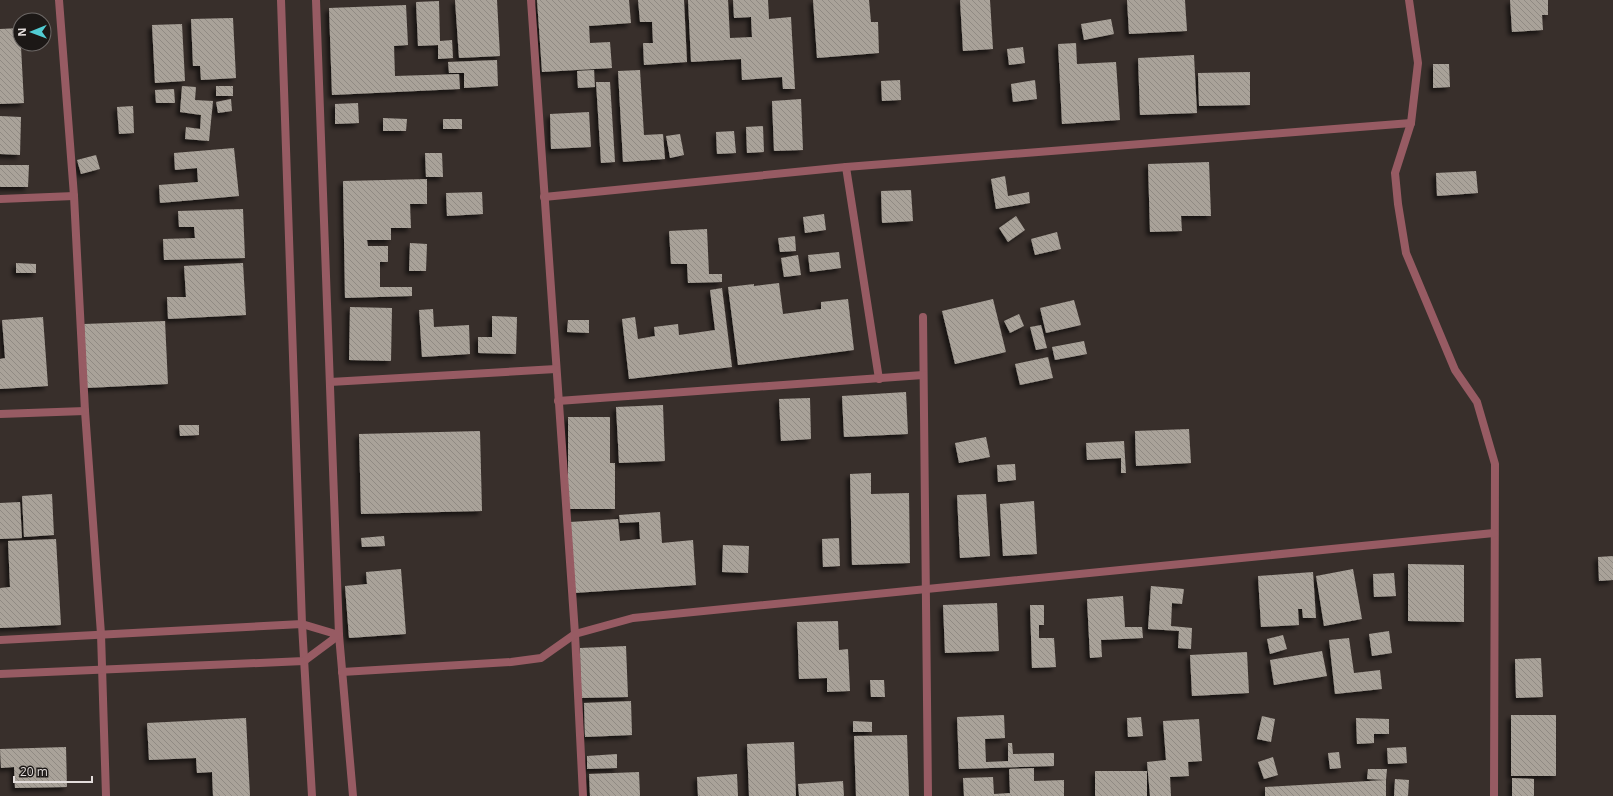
<svg xmlns="http://www.w3.org/2000/svg" width="1613" height="796" viewBox="0 0 1613 796" font-family="'Open Sans',sans-serif">
	<defs>
		<pattern id="building-back-hatch" width="6" height="6" patternUnits="userSpaceOnUse"><rect width="6" height="6" fill="#a9a299"/><path d="M-1 5l2 2M0 0l6 6M5-1l2 2" fill="none" stroke="#908a83"/></pattern>
		<filter id="shadow"><feDropShadow dx="-3.5" dy="3.5" stdDeviation="2" flood-color="#0009"/></filter>
	</defs>
	<rect width="100%" height="100%" fill="#382f2b"/>
	<!-- building -->
	<g fill="url(#building-back-hatch)" filter="url(#shadow)">
		<polygon points="455,0 497,0 500,56 459,58"/>
		<polygon points="537,0 629,0 631,23 589,26 590,43 610,42 612,68 542,72"/>
		<polygon points="638,0 684,0 687,62 644,65 643,43 653,43 652,22 640,22"/>
		<polygon points="688,0 728,0 730,38 752,37 751,17 734,18 733,0 768,0 769,19 791,17 795,89 783,89 782,77 742,80 741,59 691,62"/>
		<polygon points="813,0 869,0 871,22 878,22 879,53 817,58"/>
		<polygon points="960,0 990,0 993,49 963,51"/>
		<polygon points="1127,0 1185,0 1187,31 1129,34"/>
		<polygon points="1510,0 1548,0 1548,15 1542,15 1543,30 1512,32"/>
		<polygon points="439,1 440,41 452,40 453,58 438,59 438,45 418,46 416,2"/>
		<polygon points="406,5 408,45 394,46 395,76 459,74 460,89 332,95 329,8"/>
		<polygon points="233,18 236,78 201,80 200,66 193,66 191,19"/>
		<polygon points="1111,19 1114,34 1084,40 1081,24"/>
		<polygon points="182,24 185,81 155,83 152,25"/>
		<polygon points="20,28 24,103 0,104 0,29"/>
		<polygon points="1076,43 1077,64 1116,62 1120,120 1062,124 1058,44"/>
		<polygon points="1023,47 1025,63 1009,65 1007,49"/>
		<polygon points="1194,55 1197,113 1140,115 1138,58"/>
		<polygon points="497,60 498,86 464,88 464,73 449,73 448,62"/>
		<polygon points="1433,64 1449,64 1450,87 1433,88"/>
		<polygon points="594,70 595,87 578,88 577,71"/>
		<polygon points="640,70 644,135 663,134 665,159 623,162 618,71"/>
		<polygon points="1250,72 1250,105 1199,106 1198,73"/>
		<polygon points="900,80 901,100 882,101 881,81"/>
		<polygon points="1035,80 1037,99 1013,102 1011,84"/>
		<polygon points="596,82 610,82 615,162 601,163"/>
		<polygon points="182,86 196,87 195,100 213,101 209,141 185,139 186,127 200,129 201,115 180,112"/>
		<rect x="216" y="86" width="17" height="10"/>
		<polygon points="174,89 175,103 156,103 155,90"/>
		<polygon points="231,99 232,111 218,113 216,102"/>
		<polygon points="801,99 803,150 774,151 772,101"/>
		<polygon points="358,103 359,123 335,124 335,104"/>
		<polygon points="133,106 134,133 119,134 117,107"/>
		<polygon points="589,112 591,147 551,149 550,114"/>
		<polygon points="0,116 21,117 20,155 0,154"/>
		<polygon points="383,118 407,119 406,131 383,131"/>
		<rect x="443" y="119" width="19" height="10"/>
		<polygon points="763,126 764,152 747,153 746,127"/>
		<polygon points="734,131 736,153 717,154 716,132"/>
		<polygon points="680,134 684,155 670,158 666,136"/>
		<polygon points="234,148 239,196 160,203 159,185 198,182 197,168 175,170 174,153"/>
		<polygon points="425,153 442,153 443,177 426,177"/>
		<polygon points="96,155 100,169 81,174 77,160"/>
		<polygon points="1209,162 1211,216 1181,216 1182,231 1150,232 1148,164"/>
		<polygon points="0,165 29,165 28,187 0,187"/>
		<polygon points="1476,171 1478,193 1437,196 1436,173"/>
		<polygon points="1005,176 1008,196 1029,192 1030,203 996,209 991,179"/>
		<polygon points="427,179 427,204 410,204 411,228 391,228 391,240 367,240 368,246 388,246 388,262 380,262 380,287 412,287 412,296 345,298 343,181"/>
		<polygon points="911,190 913,221 882,223 881,191"/>
		<polygon points="482,192 483,214 447,216 446,193"/>
		<polygon points="243,209 245,258 164,260 163,239 195,238 194,227 179,227 178,211"/>
		<polygon points="824,214 826,230 805,233 803,217"/>
		<polygon points="1016,216 1025,230 1008,242 999,228"/>
		<polygon points="707,229 709,274 722,274 722,282 688,283 687,264 671,264 669,231"/>
		<polygon points="1057,232 1061,249 1035,255 1031,239"/>
		<polygon points="795,236 796,251 780,252 778,238"/>
		<polygon points="410,243 427,244 426,271 409,271"/>
		<polygon points="839,252 841,268 810,272 808,255"/>
		<polygon points="798,255 801,275 784,277 781,258"/>
		<polygon points="16,263 36,264 36,273 16,273"/>
		<polygon points="243,263 246,315 168,319 167,297 186,297 184,266"/>
		<polygon points="779,283 783,314 821,309 821,302 848,299 854,350 738,365 728,287 754,284 754,286"/>
		<polygon points="722,288 732,367 629,379 622,319 635,317 638,339 655,336 654,327 678,324 679,335 715,330 710,290"/>
		<polygon points="993,299 1006,352 955,364 942,311"/>
		<polygon points="1074,300 1081,325 1046,333 1040,308"/>
		<polygon points="350,307 392,308 391,361 349,360"/>
		<polygon points="433,309 434,327 469,325 470,354 422,357 419,310"/>
		<polygon points="1019,314 1024,326 1010,333 1004,321"/>
		<polygon points="492,316 517,317 516,354 478,353 478,337 492,337"/>
		<polygon points="43,317 48,386 0,389 0,359 5,358 2,320"/>
		<polygon points="568,320 589,320 589,333 567,332"/>
		<polygon points="165,321 168,384 86,388 84,324"/>
		<polygon points="1041,325 1047,348 1036,350 1030,327"/>
		<polygon points="1084,341 1087,354 1055,360 1052,347"/>
		<polygon points="1048,357 1053,378 1020,385 1015,364"/>
		<polygon points="906,392 908,434 844,437 842,396"/>
		<polygon points="810,398 811,439 781,441 779,399"/>
		<polygon points="663,405 665,461 619,463 616,407"/>
		<polygon points="568,417 610,417 610,463 615,463 615,509 568,509"/>
		<polygon points="179,425 199,425 199,435 180,436"/>
		<polygon points="1189,429 1191,463 1136,466 1135,431"/>
		<polygon points="480,431 482,511 361,514 359,434"/>
		<polygon points="986,437 990,457 959,463 955,443"/>
		<polygon points="1124,441 1126,473 1121,473 1121,458 1087,460 1086,443"/>
		<polygon points="1015,464 1016,480 998,482 997,465"/>
		<polygon points="871,473 871,494 909,493 910,563 852,565 850,474"/>
		<polygon points="52,494 54,535 24,537 22,496"/>
		<polygon points="986,494 990,556 960,558 957,495"/>
		<polygon points="1034,501 1037,554 1003,556 1000,504"/>
		<polygon points="20,502 22,538 0,539 0,503"/>
		<polygon points="660,512 662,543 693,540 696,585 574,593 570,522 618,519 620,541 640,539 639,522 620,523 619,515"/>
		<polygon points="384,536 385,546 362,547 361,538"/>
		<polygon points="839,538 840,566 823,567 822,539"/>
		<polygon points="56,539 61,625 0,628 0,588 10,587 8,541"/>
		<polygon points="723,545 749,546 748,573 722,572"/>
		<polygon points="1613,556 1613,580 1599,581 1598,557"/>
		<polygon points="1408,564 1464,565 1464,622 1408,621"/>
		<polygon points="401,569 406,634 349,638 345,586 367,584 366,572"/>
		<polygon points="1353,569 1362,619 1324,626 1316,576"/>
		<polygon points="1313,572 1316,618 1303,618 1302,609 1298,609 1299,625 1261,627 1258,576"/>
		<polygon points="1394,573 1396,596 1374,597 1373,574"/>
		<polygon points="1151,586 1184,589 1182,604 1172,603 1171,626 1192,628 1191,649 1178,648 1179,631 1148,629"/>
		<polygon points="1123,596 1125,627 1142,627 1143,638 1101,640 1102,657 1090,658 1087,599"/>
		<polygon points="997,603 999,651 945,653 943,605"/>
		<polygon points="1030,605 1044,605 1044,625 1039,625 1039,638 1054,638 1056,667 1032,668"/>
		<polygon points="838,621 839,650 848,649 850,691 827,692 827,678 799,679 797,622"/>
		<polygon points="1389,631 1392,653 1372,656 1369,634"/>
		<polygon points="1283,635 1287,649 1270,654 1267,639"/>
		<polygon points="1349,638 1354,673 1380,670 1382,689 1335,694 1329,640"/>
		<polygon points="626,646 628,697 581,698 580,648"/>
		<polygon points="1322,651 1327,676 1274,685 1270,660"/>
		<polygon points="1247,652 1249,693 1192,696 1190,655"/>
		<polygon points="1541,658 1543,697 1516,698 1515,659"/>
		<polygon points="870,680 884,680 885,697 871,697"/>
		<polygon points="631,701 632,735 585,737 584,703"/>
		<polygon points="1004,715 1005,738 985,739 986,762 1008,761 1008,743 1012,743 1013,754 1054,753 1054,766 959,769 957,717"/>
		<rect x="1511" y="715" width="45" height="61"/>
		<polygon points="1262,716 1275,719 1271,742 1257,739"/>
		<polygon points="1141,717 1143,736 1128,737 1127,718"/>
		<polygon points="246,718 250,796 213,796 212,772 197,773 196,758 149,760 147,723"/>
		<polygon points="1356,718 1389,719 1389,734 1374,734 1374,743 1357,744"/>
		<polygon points="1199,719 1202,761 1188,762 1189,776 1170,777 1171,796 1150,796 1147,762 1166,760 1163,721"/>
		<polygon points="853,721 872,722 872,732 853,732"/>
		<polygon points="907,735 909,796 856,796 854,736"/>
		<polygon points="794,742 796,796 749,796 747,744"/>
		<polygon points="66,747 67,787 15,788 14,767 1,768 0,749"/>
		<polygon points="1406,747 1407,763 1388,764 1387,748"/>
		<polygon points="1339,752 1341,768 1330,769 1328,753"/>
		<polygon points="617,754 617,768 587,769 587,756"/>
		<polygon points="1273,757 1278,775 1264,779 1258,762"/>
		<polygon points="1034,768 1034,781 1064,780 1064,796 964,796 963,778 993,777 994,794 1010,793 1009,769"/>
		<polygon points="1368,769 1387,769 1386,780 1367,779"/>
		<rect x="1095" y="771" width="52" height="25"/>
		<polygon points="639,772 640,796 590,796 589,774"/>
		<polygon points="737,774 738,796 698,796 697,777"/>
		<polygon points="1512,778 1534,779 1534,796 1512,796"/>
		<polygon points="1395,779 1409,780 1408,796 1394,796"/>
		<polygon points="1386,780 1386,796 1265,796 1265,787"/>
		<polygon points="843,781 844,796 799,796 798,784"/>
	</g>
	<g fill="none" stroke-linecap="round" stroke-linejoin="round">
		<!-- minor -->
		<g stroke="#975b63" stroke-width="8">
			<polyline points="59,0 74,196 85,411 101,634 106,796"/>
			<polyline points="281,0 302,624 312,796"/>
			<polyline points="316,0 339,635 353,796"/>
			<polyline points="531,0 575,634 583,796"/>
			<polyline points="1409,0 1418,63 1411,123 1395,173 1398,204 1406,253 1455,370 1477,402 1495,464 1494,796"/>
			<polyline points="846,167 879,379"/>
			<polyline points="544,197 846,167 1411,123"/>
			<polyline points="0,199 74,196"/>
			<polyline points="923,317 928,796"/>
			<polyline points="330,382 556,369"/>
			<polyline points="558,401 923,375"/>
			<polyline points="0,414 85,411"/>
			<polyline points="0,640 302,624 339,635 304,661 0,674"/>
			<polyline points="342,672 511,662 541,658 575,634 633,618 1494,533"/>
		</g>
	</g>
	<!-- north arrow -->
	<g transform="translate(32 32) rotate(269)"><circle r="19" fill="#1c1816" stroke="#6c6765"/>
	<path d="M0-3L7 15L0 10L-7 15Z" fill="#51ccd3"/>
	<text y="-6" font-size="11" font-weight="bold" text-anchor="middle" fill="#e3dddb">N</text>
	</g>
	<!-- scale -->
	<path d="M14 776v6h78v-6" fill="none" stroke="#e3dddb" stroke-width="2"/>
	<text x="20" y="776" font-size="12" fill="#e3dddb" stroke="#1c1816" stroke-width="3" paint-order="stroke">20 m</text>
</svg>
